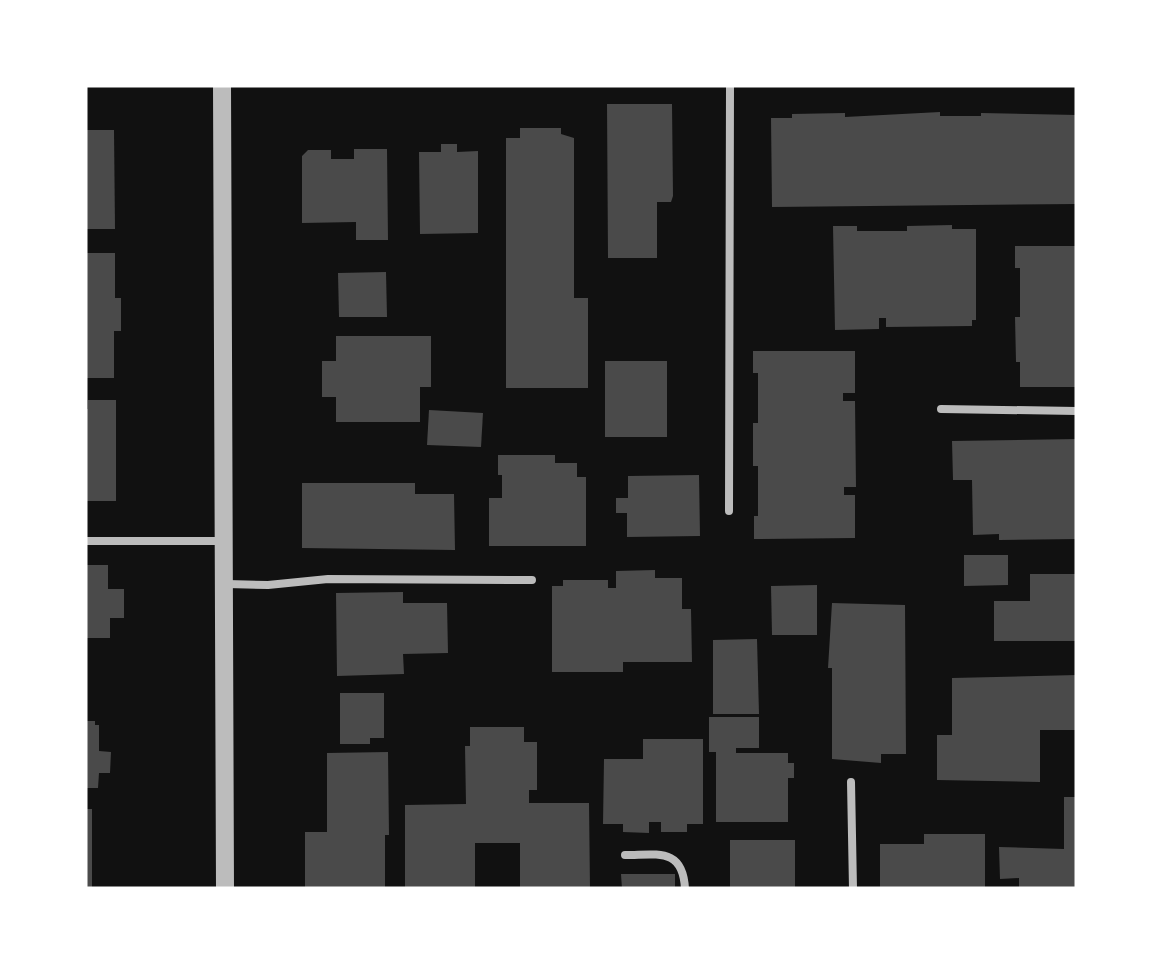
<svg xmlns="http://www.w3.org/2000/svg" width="1162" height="974" viewBox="0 0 1162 974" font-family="Arial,sans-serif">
	<rect width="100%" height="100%" fill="#111"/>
	<!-- building -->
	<g fill="#4a4a4a">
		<polygon points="607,104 672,104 673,196 671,202 657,202 657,258 608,258"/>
		<polygon points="940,112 940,116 981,116 981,113 1077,115 1077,204 772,207 771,118 792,118 792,114 845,113 845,117"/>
		<polygon points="520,128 561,128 561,134 574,138 574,298 588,298 588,388 506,388 506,138 520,138"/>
		<polygon points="85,130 114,130 115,229 86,229"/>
		<polygon points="441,144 457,144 457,152 478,151 478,233 420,234 419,152 441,152"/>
		<polygon points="354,149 387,149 388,240 356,240 356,222 302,223 302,156 308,150 331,150 331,159 354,159"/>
		<polygon points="952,225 952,229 976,229 976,320 972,320 972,326 886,327 886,318 879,318 879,329 835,330 833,226 857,226 857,231 907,231 907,226"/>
		<polygon points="1015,246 1077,246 1077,387 1020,387 1020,362 1016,362 1015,317 1020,317 1020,268 1015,268"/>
		<polygon points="85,253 115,253 115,298 121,298 121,331 114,331 114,378 85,378"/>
		<polygon points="386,272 387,317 339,317 338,273"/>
		<polygon points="336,336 431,336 431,387 420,387 420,422 336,422 336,397 322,397 322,361 336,361"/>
		<polygon points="753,351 855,351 855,393 843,393 843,401 855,401 856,487 844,487 844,495 855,495 855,538 754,539 754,516 758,516 758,466 753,466 753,423 758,423 758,373 753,373"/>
		<rect x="605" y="361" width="62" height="76"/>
		<polygon points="88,400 116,400 116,501 85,501 85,409 88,409"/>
		<polygon points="429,410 483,413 481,447 427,445"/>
		<polygon points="1077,439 1077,539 999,540 999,534 973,535 972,480 953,480 952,441"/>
		<polygon points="498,455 555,455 555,463 577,463 577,477 586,477 586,546 489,546 489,498 502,498 502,475 498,475"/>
		<polygon points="699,475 700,536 627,537 627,513 616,513 616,498 628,498 628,476"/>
		<polygon points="302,483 415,483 415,494 454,494 455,550 302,548"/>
		<polygon points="964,555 1008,555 1008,585 964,586"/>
		<polygon points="85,565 108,565 108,589 124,589 124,618 110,618 110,638 85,638"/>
		<polygon points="655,570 655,578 682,578 682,609 691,609 692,662 623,662 623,672 552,672 552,586 563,586 563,580 608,580 608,588 616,588 616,571"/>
		<polygon points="1030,574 1077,574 1077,641 994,641 994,601 1030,601"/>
		<polygon points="817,585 817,635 772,635 771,586"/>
		<polygon points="403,592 403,603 447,603 448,653 403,654 404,674 337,676 336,593"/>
		<polygon points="832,603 905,605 906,754 881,754 881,763 832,759 832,668 828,668"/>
		<polygon points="757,639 759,714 713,714 713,640"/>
		<polygon points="1077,675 1077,730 1040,730 1040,782 937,780 937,735 952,735 952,678"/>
		<polygon points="340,693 384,693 384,738 370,738 370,744 340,744"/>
		<polygon points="709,717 759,717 759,748 736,748 736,753 788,753 788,763 794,763 794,778 788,778 788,822 716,822 716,752 709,752"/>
		<polygon points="85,721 95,721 95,725 99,725 99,751 111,752 110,773 99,773 98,788 85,788"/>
		<polygon points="470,727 524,727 524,742 537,742 537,790 529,790 529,803 589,803 590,889 520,889 520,843 475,843 475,889 405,889 405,805 466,804 465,746 470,746"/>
		<polygon points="643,739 703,739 703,824 687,824 687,832 661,832 661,822 649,822 649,833 623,832 623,824 603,824 604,759 643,759"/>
		<polygon points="388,752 389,835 385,835 385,889 305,889 305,832 327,832 327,753"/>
		<polygon points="1064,797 1077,797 1077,889 1019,889 1019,878 1000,879 999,847 1064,849"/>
		<rect x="85" y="809" width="7" height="80"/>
		<polygon points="924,834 985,834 985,889 880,889 880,844 924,844"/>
		<rect x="730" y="840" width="65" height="49"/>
		<polygon points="621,874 675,874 675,889 622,889"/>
	</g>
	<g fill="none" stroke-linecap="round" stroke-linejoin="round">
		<!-- service -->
		<g stroke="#bcbcbc" stroke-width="8">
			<polyline points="941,409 1077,411"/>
			<polyline points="729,511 730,85"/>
			<polyline points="85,541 222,541"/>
			<polyline points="227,584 268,585 328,579 532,580"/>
			<polyline points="851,782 853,889"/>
			<path d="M625 855C657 855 683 847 685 889"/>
		</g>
		<!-- tertiary -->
		<polyline stroke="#bcbcbc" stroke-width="18" points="222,85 225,889"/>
	</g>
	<!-- border -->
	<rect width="1162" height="974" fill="none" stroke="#ffffff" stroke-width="175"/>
</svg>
